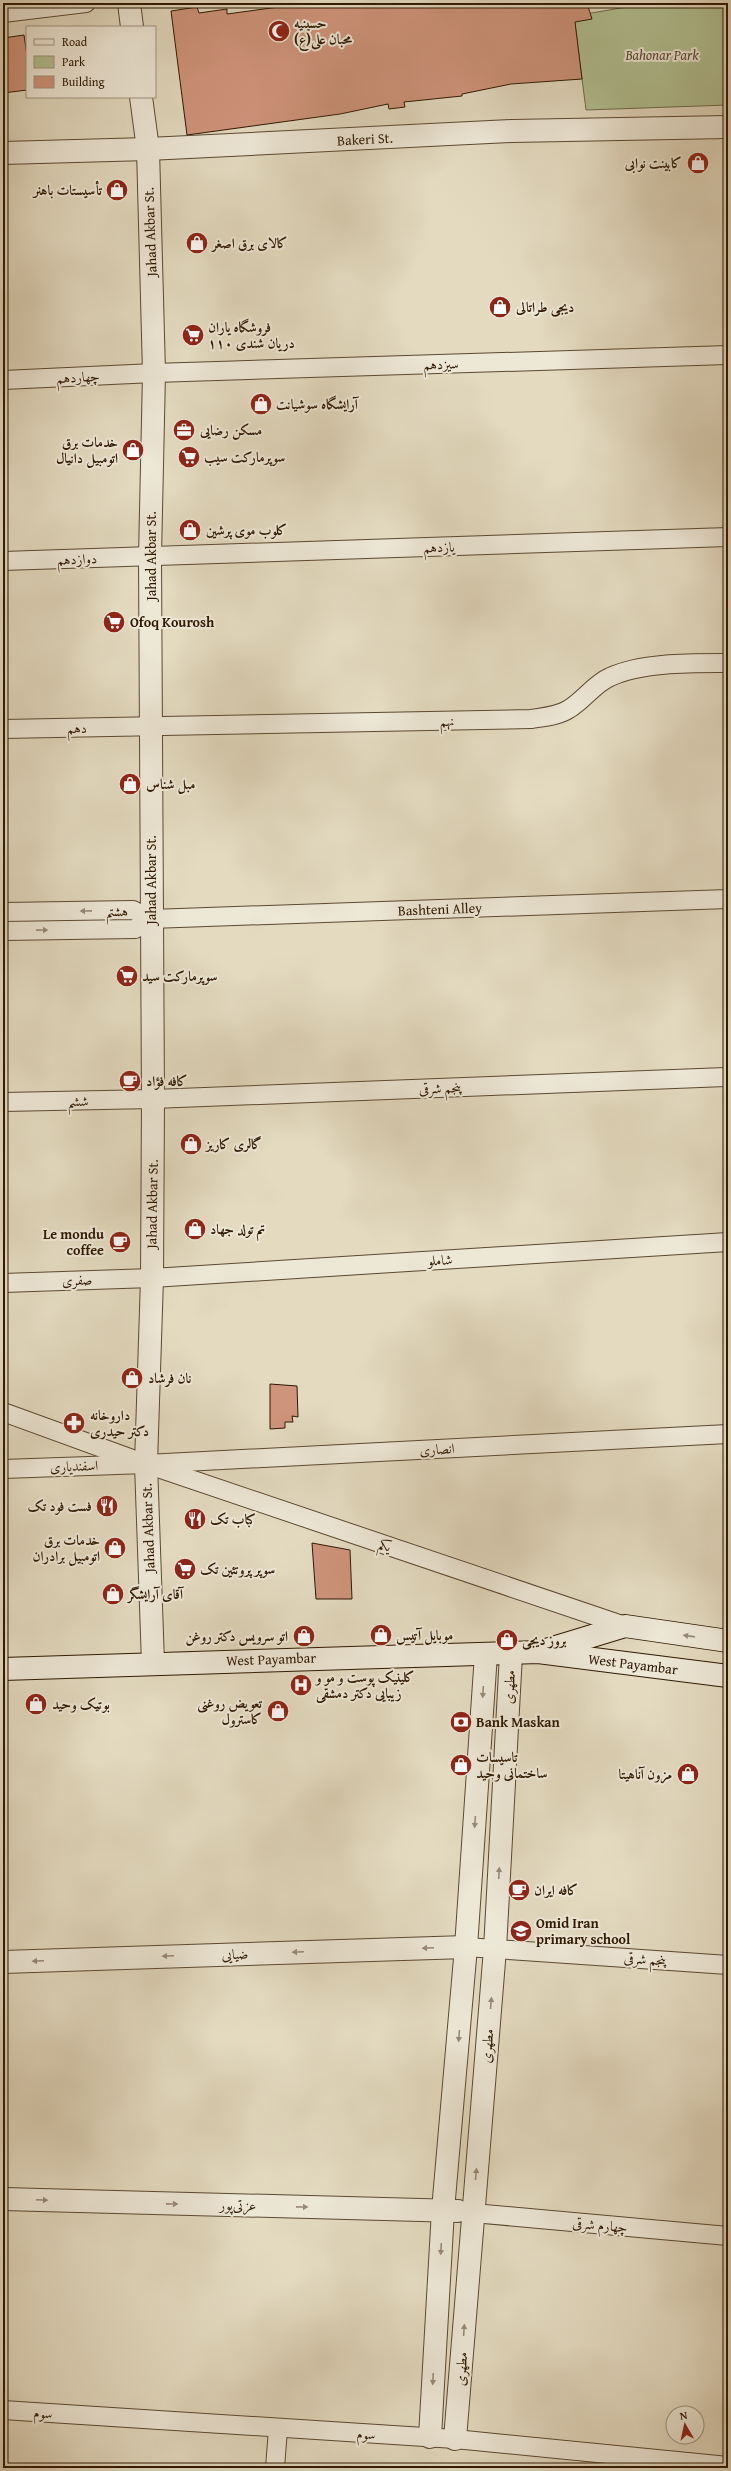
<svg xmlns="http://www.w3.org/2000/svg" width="731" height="2471" viewBox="0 0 731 2471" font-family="'Gentium Book Plus',Amiri,serif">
	<rect width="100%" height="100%" fill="#e3dac0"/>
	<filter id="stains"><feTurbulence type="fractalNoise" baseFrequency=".005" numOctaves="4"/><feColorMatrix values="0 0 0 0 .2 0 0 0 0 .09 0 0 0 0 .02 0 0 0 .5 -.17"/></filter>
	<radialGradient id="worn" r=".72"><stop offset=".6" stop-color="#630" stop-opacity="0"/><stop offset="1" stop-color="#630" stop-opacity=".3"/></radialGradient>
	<!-- green -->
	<polygon fill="#b2c093" stroke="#706c4a" points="650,3 728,3 728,105 586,110 574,16"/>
	<!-- building -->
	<g fill="#cf947c" stroke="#2f1902">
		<polygon points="308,3 587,3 592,19 575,22 582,79 511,84 462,94 462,96 404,102 405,107 389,109 388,104 340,114 187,135 171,11 197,7 199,13 227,9 227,14"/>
		<polygon points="24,35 27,56 27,90 3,93 3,38"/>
		<polygon points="270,1384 297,1386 298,1417 292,1416 293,1422 285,1422 285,1428 270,1429"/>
		<polygon points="312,1543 350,1550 352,1599 316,1599"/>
	</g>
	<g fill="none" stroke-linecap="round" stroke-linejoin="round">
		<!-- minor casing -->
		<g stroke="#5c4932" stroke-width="20">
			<g id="minor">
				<polyline points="3,13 86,3"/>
				<polyline points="3,380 154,373 728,355"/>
				<polyline points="3,561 728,537"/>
				<path d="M3 729 531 719C544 717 558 716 569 709 584 700 594 684 610 677 642 662 693 663 728 663"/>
				<polyline points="3,912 133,910 151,919"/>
				<polyline points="3,931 135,929 151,919 728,899"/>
				<polyline points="3,1102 153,1099 726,1077"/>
				<polyline points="3,1283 152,1278 728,1242"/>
				<polyline points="3,1412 146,1464 625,1626"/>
				<polyline points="3,1469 146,1464 728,1434"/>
				<polyline points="466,1947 728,1965"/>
				<polyline points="473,2213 728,2236"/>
				<polyline points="3,2410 455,2439 728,2466"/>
				<polyline points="275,2468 278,2429"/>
			</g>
		</g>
		<!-- tertiary casing -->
		<g stroke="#5c4932" stroke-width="24">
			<g id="tertiary">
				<polyline points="129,3 132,27"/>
				<polyline points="141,97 148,149 154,373 150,557 153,1099 152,1278 146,1464 153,1663"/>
				<polyline points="3,153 148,149 512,131 728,127"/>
				<polyline points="3,1962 466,1947"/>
				<polyline points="3,2199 458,2211"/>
				<polyline points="430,2437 443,2210 466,1947 486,1654"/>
				<polyline points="455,2439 495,1949 511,1654"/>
			</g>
		</g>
		<!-- secondary casing -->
		<g stroke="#2f1902" stroke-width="24">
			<g id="secondary">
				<polyline points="546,1650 625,1626 728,1641"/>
				<polyline points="3,1669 538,1652 728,1676"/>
			</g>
		</g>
		<!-- minor -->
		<use href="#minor" stroke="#ede7d6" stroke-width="18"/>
		<!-- tertiary -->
		<use href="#tertiary" stroke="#ede7d6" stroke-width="22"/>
		<!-- secondary -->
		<use href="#secondary" stroke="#ede7d6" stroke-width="22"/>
	</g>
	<!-- one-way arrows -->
	<defs><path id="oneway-solid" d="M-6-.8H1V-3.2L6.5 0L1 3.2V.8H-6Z"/></defs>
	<g fill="#988a77">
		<use href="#oneway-solid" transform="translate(86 911) rotate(179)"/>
		<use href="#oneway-solid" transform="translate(42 930) rotate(-1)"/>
		<use href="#oneway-solid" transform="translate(689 1636) rotate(-172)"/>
		<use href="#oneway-solid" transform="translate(483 1692) rotate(94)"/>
		<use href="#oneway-solid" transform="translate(475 1822) rotate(94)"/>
		<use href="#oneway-solid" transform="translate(499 1873) rotate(-87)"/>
		<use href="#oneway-solid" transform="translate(428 1948) rotate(178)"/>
		<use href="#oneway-solid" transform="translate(298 1952) rotate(178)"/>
		<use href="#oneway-solid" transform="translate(168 1956) rotate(178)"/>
		<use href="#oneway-solid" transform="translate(38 1961) rotate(178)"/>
		<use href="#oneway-solid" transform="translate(491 2003) rotate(-85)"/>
		<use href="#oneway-solid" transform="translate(459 2036) rotate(95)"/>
		<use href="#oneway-solid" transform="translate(476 2174) rotate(-85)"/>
		<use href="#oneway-solid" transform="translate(42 2200) rotate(2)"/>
		<use href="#oneway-solid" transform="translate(172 2204) rotate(1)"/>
		<use href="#oneway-solid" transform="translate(302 2207) rotate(1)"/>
		<use href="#oneway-solid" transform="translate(441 2249) rotate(93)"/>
		<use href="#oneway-solid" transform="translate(464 2330) rotate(-86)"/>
		<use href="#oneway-solid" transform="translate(433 2379) rotate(93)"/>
	</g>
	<!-- icons -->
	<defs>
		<g id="mosque-disc" transform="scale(1.15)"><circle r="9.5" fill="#8f2418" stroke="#ede7d6"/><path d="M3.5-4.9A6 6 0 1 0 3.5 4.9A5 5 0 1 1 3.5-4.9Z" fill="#fff"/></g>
		<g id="shop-disc" transform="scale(1.15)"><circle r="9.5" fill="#8f2418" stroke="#ede7d6"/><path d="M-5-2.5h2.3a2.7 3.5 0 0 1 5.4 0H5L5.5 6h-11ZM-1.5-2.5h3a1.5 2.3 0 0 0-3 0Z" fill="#fff"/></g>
		<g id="supermarket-disc" transform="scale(1.15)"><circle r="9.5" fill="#8f2418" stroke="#ede7d6"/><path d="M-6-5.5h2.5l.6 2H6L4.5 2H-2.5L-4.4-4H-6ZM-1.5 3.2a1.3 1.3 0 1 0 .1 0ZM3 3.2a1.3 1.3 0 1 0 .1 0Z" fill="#fff"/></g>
		<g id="office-disc" transform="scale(1.15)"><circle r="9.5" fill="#8f2418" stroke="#ede7d6"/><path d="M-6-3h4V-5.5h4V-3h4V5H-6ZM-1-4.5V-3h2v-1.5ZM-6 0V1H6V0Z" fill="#fff"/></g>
		<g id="cafe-disc" transform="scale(1.15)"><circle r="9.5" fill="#8f2418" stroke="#ede7d6"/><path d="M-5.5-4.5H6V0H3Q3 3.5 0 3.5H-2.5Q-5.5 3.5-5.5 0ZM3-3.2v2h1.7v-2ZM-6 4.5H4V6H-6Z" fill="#fff"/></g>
		<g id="pharmacy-disc" transform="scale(1.15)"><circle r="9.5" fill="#8f2418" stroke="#ede7d6"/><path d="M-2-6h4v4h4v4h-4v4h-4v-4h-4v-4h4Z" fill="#fff"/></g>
		<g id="restaurant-disc" transform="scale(1.15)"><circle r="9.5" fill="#8f2418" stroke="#ede7d6"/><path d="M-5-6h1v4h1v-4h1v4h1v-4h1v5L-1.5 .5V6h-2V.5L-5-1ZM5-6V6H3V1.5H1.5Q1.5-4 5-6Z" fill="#fff"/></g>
		<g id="hospital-disc" transform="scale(1.15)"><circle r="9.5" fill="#8f2418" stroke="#ede7d6"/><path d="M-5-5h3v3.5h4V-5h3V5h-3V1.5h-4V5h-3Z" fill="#fff"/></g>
		<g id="bank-disc" transform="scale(1.15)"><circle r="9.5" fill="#8f2418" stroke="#ede7d6"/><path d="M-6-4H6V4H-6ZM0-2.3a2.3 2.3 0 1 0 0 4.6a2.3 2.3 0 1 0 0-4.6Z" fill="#fff"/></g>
		<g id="school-disc" transform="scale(1.15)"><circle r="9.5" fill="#8f2418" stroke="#ede7d6"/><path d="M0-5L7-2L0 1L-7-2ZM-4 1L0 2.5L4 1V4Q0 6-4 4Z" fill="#fff"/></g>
	</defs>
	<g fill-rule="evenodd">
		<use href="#mosque-disc" x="279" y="31"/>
		<use href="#shop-disc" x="698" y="163"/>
		<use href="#shop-disc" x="117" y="190"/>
		<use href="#shop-disc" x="197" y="243"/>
		<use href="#shop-disc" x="500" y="307"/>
		<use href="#supermarket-disc" x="193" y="335"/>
		<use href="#shop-disc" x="261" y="404"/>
		<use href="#office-disc" x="184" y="430"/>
		<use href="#shop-disc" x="133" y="450"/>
		<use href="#supermarket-disc" x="189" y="457"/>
		<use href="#shop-disc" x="190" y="530"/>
		<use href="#supermarket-disc" x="114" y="622"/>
		<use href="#shop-disc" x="130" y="784"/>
		<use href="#supermarket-disc" x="127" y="976"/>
		<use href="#cafe-disc" x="130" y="1081"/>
		<use href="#shop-disc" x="191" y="1144"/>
		<use href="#shop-disc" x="195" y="1229"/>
		<use href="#cafe-disc" x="120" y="1242"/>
		<use href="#shop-disc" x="132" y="1378"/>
		<use href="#pharmacy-disc" x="74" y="1423"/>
		<use href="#restaurant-disc" x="107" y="1506"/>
		<use href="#restaurant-disc" x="195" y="1519"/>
		<use href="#shop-disc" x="115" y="1548"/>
		<use href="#supermarket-disc" x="185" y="1569"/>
		<use href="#shop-disc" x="113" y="1594"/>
		<use href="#shop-disc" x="381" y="1635"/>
		<use href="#shop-disc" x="304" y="1636"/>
		<use href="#shop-disc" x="507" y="1640"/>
		<use href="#hospital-disc" x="301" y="1685"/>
		<use href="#shop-disc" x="36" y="1704"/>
		<use href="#shop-disc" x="278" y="1711"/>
		<use href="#bank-disc" x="461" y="1722"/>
		<use href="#shop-disc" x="461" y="1765"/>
		<use href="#shop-disc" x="688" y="1774"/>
		<use href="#cafe-disc" x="519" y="1890"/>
		<use href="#school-disc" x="521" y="1931"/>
	</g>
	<g text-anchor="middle" stroke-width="4" stroke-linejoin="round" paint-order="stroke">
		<!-- poi labels -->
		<g font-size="14" font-weight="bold" fill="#2f1902" stroke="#ede7d6" text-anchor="start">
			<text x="294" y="28">حسینیه<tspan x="294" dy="16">محبان علی(ع)</tspan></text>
			<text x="682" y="168" text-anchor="end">کابینت نوابی</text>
			<text x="102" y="195" text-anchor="end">تأسیستات باهنر</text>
			<text x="212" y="248">کالای برق اصغر</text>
			<text x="516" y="312">دیجی طراتالی</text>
			<text x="208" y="332">فروشگاه یاران<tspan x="208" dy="16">دریان شندی ۱۱۰</tspan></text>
			<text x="276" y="409">آرایشگاه سوشیانت</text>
			<text x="200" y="435">مسکن رضایی</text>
			<text x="118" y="447" text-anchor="end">خدمات برق<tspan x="118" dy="16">اتومبیل دانیال</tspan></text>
			<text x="204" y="462">سوپرمارکت سیب</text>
			<text x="206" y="535">کلوب موی پرشین</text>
			<text x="130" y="627">Ofoq Kourosh</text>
			<text x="146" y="789">مبل شناس</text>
			<text x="142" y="981">سوپرمارکت سید</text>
			<text x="146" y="1086">کافه فؤاد</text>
			<text x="206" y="1149">گالری کاریز</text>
			<text x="210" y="1234">تم تولد جهاد</text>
			<text x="104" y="1239" text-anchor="end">Le mondu<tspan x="104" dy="16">coffee</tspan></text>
			<text x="148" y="1383">نان فرشاد</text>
			<text x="90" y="1420">داروخانه<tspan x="90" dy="16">دکتر حیدری</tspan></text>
			<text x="92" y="1511" text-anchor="end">فست فود تک</text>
			<text x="210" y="1524">کباب تک</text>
			<text x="100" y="1545" text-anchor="end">خدمات برق<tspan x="100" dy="16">اتومبیل برادران</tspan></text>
			<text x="200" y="1574">سوپر پروتئین تک</text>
			<text x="128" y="1599">آقای آرایشگر</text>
			<text x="396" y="1640">موبایل آتیس</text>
			<text x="288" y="1641" text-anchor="end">اتو سرویس دکتر روغن</text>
			<text x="522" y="1645">بروز دیجی</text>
			<text x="316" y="1682">کلینیک پوست و مو و<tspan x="316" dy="16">زیبایی دکتر دمشقی</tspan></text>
			<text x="262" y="1708" text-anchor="end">تعویض روغنی<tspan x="262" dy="16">کاسترول</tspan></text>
			<text x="52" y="1709">بوتیک وحید</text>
			<text x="476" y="1727">Bank Maskan</text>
			<text x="476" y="1762">تاسیسات<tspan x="476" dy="16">ساختمانی وحید</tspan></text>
			<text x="672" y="1779" text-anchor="end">مزون آناهیتا</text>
			<text x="534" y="1895">کافه ایران</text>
			<text x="536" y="1928">Omid Iran<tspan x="536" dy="16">primary school</tspan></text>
		</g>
		<!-- park labels -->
		<g font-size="14" font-style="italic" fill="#564b2e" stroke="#ede7d6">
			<text x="662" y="60">Bahonar Park</text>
		</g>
		<!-- street labels -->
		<g font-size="14" fill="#2f1902" stroke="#ede7d6">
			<text transform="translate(365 139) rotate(-3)" y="5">Bakeri St.</text>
			<text transform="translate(150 232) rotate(-92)" y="5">Jahad Akbar St.</text>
			<text transform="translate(441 364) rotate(-2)" y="5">سیزدهم</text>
			<text transform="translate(78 377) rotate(-3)" y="5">چهاردهم</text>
			<text transform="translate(439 547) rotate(-2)" y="5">یازدهم</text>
			<text transform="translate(151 556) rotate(-90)" y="5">Jahad Akbar St.</text>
			<text transform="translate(77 559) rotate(-2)" y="5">دوازدهم</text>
			<text transform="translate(447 721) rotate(-1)" y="5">نهم</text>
			<text transform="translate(77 728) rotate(-1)" y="5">دهم</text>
			<text transform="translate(151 880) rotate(-90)" y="5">Jahad Akbar St.</text>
			<text transform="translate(440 909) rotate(-2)" y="5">Bashteni Alley</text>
			<text transform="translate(117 911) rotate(1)" y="5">هشتم</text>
			<text transform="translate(440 1088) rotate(-2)" y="5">پنجم شرقی</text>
			<text transform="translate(78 1101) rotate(-1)" y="5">ششم</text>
			<text transform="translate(152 1204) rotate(-89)" y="5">Jahad Akbar St.</text>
			<text transform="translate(440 1260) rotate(-4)" y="5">شاملو</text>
			<text transform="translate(77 1280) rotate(-2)" y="5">صفری</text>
			<text transform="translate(437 1449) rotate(-3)" y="5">انصاری</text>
			<text transform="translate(74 1466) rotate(-2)" y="5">اسفندیاری</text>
			<text transform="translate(148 1528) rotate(-92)" y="5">Jahad Akbar St.</text>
			<text transform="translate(385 1545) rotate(19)" y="5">یکم</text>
			<text transform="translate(271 1659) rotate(-2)" y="5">West Payambar</text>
			<text transform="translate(633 1664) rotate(7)" y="5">West Payambar</text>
			<text transform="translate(509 1687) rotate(-87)" y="5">مطهری</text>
			<text transform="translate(235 1954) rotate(-2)" y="5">ضیایی</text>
			<text transform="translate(645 1959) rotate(4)" y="5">پنجم شرقی</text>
			<text transform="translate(487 2046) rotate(-85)" y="5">مطهری</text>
			<text transform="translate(238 2205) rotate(1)" y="5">عزتی‌پور</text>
			<text transform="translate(600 2225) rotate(5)" y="5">چهارم شرقی</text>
			<text transform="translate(461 2369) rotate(-86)" y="5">مطهری</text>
			<text transform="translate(43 2413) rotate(4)" y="5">سوم</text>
			<text transform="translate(366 2434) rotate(3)" y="5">سوم</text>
		</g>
	</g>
	<!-- margin -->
	<rect width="731" height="2471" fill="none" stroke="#e3dac0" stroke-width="16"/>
	<rect x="4" y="4" width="723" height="2463" fill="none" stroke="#2f1902" stroke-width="2"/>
	<rect x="8" y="8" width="715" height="2455" fill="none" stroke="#2f1902"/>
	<!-- legend -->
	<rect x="26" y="26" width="130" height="72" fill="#ede7d6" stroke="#a19581"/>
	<rect x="34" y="39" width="20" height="6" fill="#ede7d6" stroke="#a19581"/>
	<text x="62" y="46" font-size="12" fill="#2f1902">Road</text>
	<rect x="34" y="56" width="20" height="12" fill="#b2c093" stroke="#a19581"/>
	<text x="62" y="66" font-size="12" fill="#2f1902">Park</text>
	<rect x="34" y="76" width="20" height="12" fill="#cf947c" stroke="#a19581"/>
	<text x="62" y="86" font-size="12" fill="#2f1902">Building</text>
	<!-- north arrow -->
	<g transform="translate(685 2425) rotate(351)"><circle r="19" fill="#ede7d6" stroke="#a19581"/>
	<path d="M0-3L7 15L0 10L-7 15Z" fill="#8f2418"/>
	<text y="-6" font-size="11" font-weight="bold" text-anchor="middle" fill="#2f1902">N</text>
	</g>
	<rect width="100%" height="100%" filter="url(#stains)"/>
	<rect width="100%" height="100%" fill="url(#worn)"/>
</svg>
